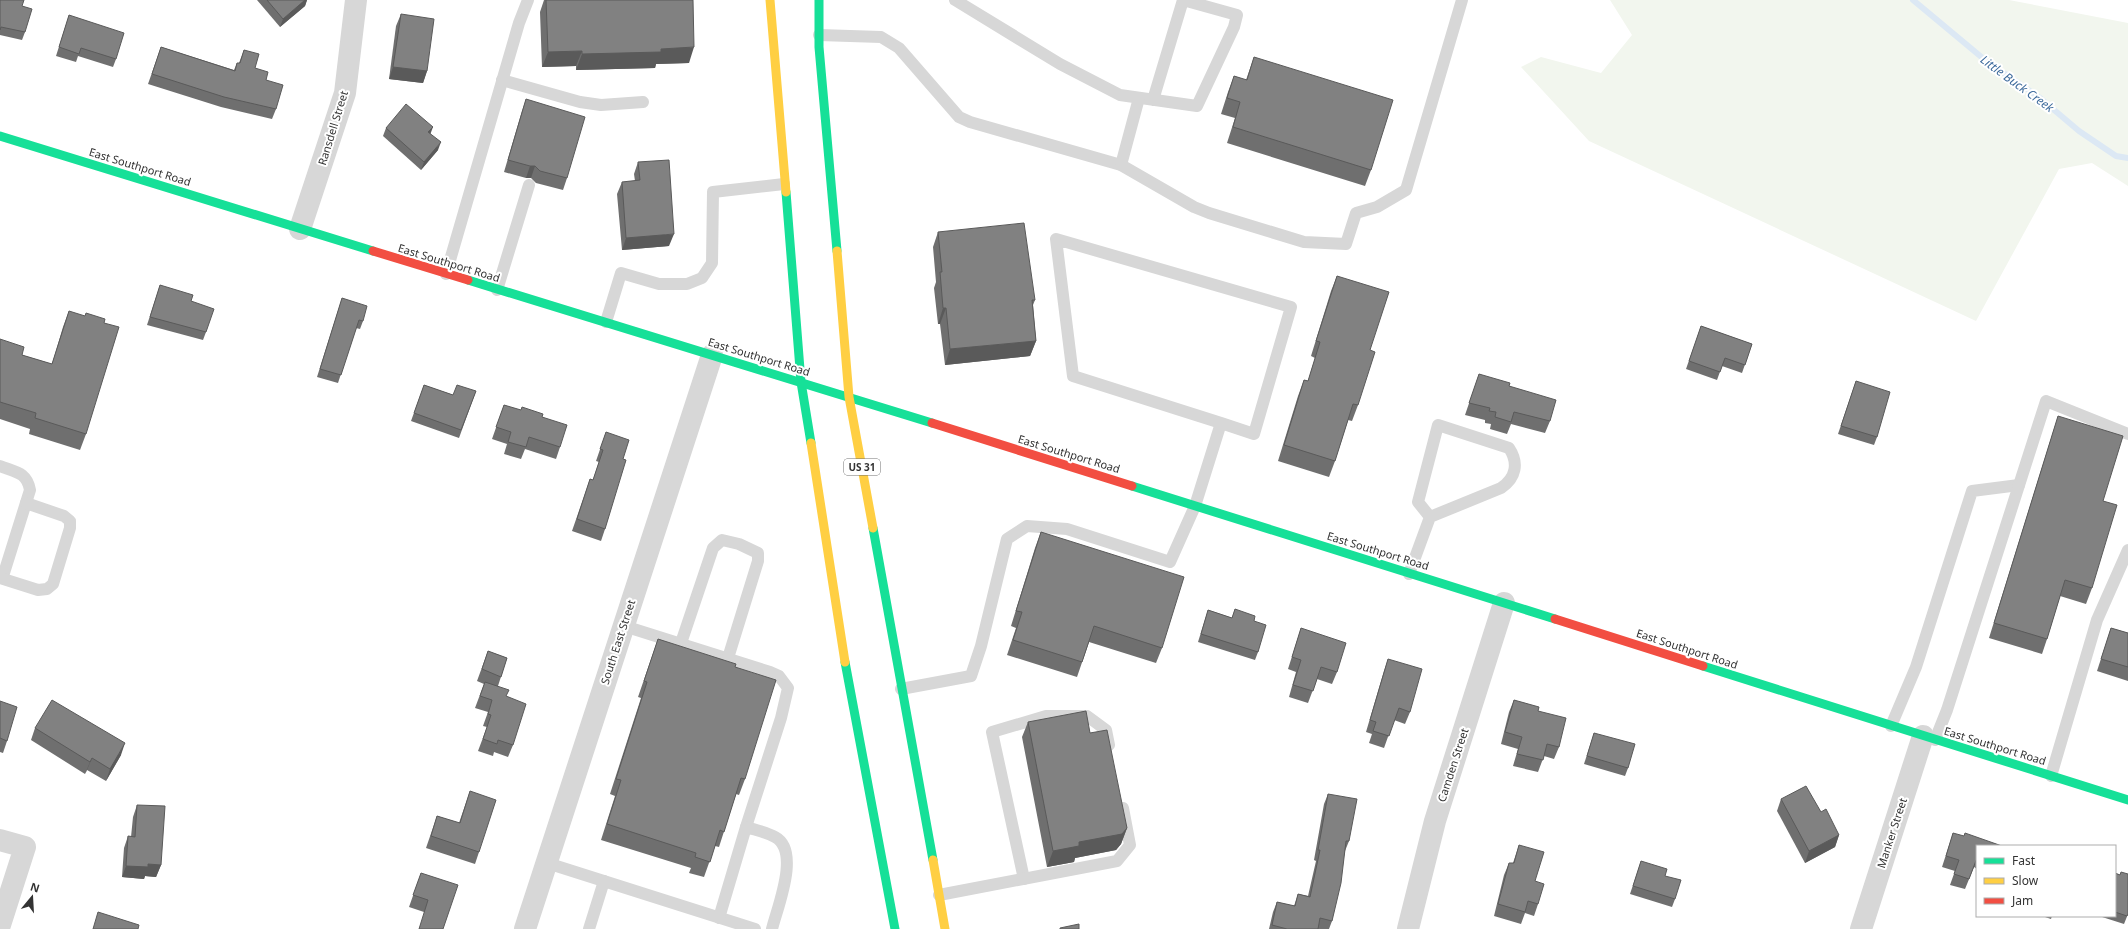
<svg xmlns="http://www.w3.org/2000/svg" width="2128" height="929" viewBox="0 0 2128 929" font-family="'Noto Sans',sans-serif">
	<rect width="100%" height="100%" fill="#fff"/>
	<!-- green -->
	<polygon fill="#f2f6ee" points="1610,0 2009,0 2128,23 2128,186 2092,163 2059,169 1976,321 1589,141 1521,67 1541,57 1601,73 1632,35"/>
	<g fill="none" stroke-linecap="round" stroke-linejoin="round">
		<!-- stream -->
		<polyline stroke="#dce8f4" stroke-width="6" points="1913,0 1985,60 2040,98 2079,131 2116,156 2128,158"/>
		<!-- lane -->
		<g stroke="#d7d7d7" stroke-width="12">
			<polyline points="955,0 1060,64 1120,95 1197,106 1234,27 1237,15 1183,0 1153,100"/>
			<polyline points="819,35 881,37 899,48 959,117 970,122 1121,165 1194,207 1209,213 1304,242 1346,244 1356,213 1377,207 1406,190 1462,0"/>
			<polyline points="502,80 580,102 601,105 643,102"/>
			<polyline points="1121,165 1139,98"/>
			<polyline points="446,274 519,23 528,0"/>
			<polyline points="497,290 529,185"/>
			<polyline points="606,322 621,273 659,284 687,284 702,278 712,263 713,192 784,184"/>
			<path d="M0 466C15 472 27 472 30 490L4 573 0 574"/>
			<path d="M1409 574 1430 517 1501 488C1516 478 1519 463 1509 448L1438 425 1418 502 1430 517"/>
			<polyline points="0,578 38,590 47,589 53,584 70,528 70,521 64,516 26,503"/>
			<polyline points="624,626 770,672 779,676 788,688 781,718 746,827"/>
			<polyline points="681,643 713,548 722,540 739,544 758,553 758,561 728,658"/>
			<polyline points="901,689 971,676 981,646 1007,539 1027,526 1067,529 1170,562 1195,506 1221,423 1254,434 1291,307 1056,239 1073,376 1221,423"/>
			<polyline points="1891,726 1916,667 1972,491 2019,485"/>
			<polyline points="1935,740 1947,710 2046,401 2128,434"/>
			<polyline points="2051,776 2097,620 2128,550"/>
			<polyline points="547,863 755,929"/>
			<polyline points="1024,879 992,732 1046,716 1087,716 1106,730 1109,745"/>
			<polyline points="939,895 1117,861 1130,845 1123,808"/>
			<path d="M719 918 746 827C755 830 766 832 775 837 801 851 777 908 772 929"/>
			<polyline points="589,929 604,881"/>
		</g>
		<!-- street -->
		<g stroke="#d7d7d7" stroke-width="22">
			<polyline points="300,229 345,93 356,0"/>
			<polyline points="0,840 25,847 0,925"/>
			<polyline points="525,929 712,355"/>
			<polyline points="1408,929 1435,821 1504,603"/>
			<polyline points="1861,929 1923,736"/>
		</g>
		<!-- fast -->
		<g stroke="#16e098" stroke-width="9">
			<polyline points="819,0 819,47 837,251"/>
			<polyline points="0,136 373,251"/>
			<polyline points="786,192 801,382 811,443"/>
			<polyline points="468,280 932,423"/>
			<polyline points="1132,486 1555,619"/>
			<polyline points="873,528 933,860"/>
			<polyline points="845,662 895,929"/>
			<polyline points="1703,666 2128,800"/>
		</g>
		<!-- slow -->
		<g stroke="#ffcf43" stroke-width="9">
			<polyline points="770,0 786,192"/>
			<polyline points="837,251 849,397 873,528"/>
			<polyline points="811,443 845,662"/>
			<polyline points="933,860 945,929"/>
		</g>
		<!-- jam -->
		<g stroke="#f24e42" stroke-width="9">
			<polyline points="373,251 468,280"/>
			<polyline points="932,423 1132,486"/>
			<polyline points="1555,619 1703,666"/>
		</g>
	</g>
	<!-- wall -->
	<g fill="#6f6f6f">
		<polygon points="0,0 22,6 25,32 22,40 0,35"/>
		<polygon points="257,0 307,0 305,6 280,27"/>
		<polygon points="544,0 693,0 689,63 656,64 655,68 576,70 576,66 542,67 540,12"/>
		<polygon points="401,14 427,71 423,83 389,79 396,26"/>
		<polygon points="69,15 116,59 113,67 78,56 76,62 56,56"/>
		<polygon points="161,47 234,70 237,63 239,63 244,50 255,68 266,80 276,109 272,119 221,107 148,84"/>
		<polygon points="1254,57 1371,170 1365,186 1227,143 1235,118 1221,114 1228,92 1234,76 1246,80"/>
		<polygon points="526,99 567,178 563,190 536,183 531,178 526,178 504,172 522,111"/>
		<polygon points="386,128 430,133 438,150 421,170 383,136"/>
		<polygon points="638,162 669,246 622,250 617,194 622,182 635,181 634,174"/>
		<polygon points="938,232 1035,300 1033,305 1036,341 1030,356 945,365 940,324 938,324 934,288 936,282 933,247"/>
		<polygon points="1337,276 1370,350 1358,405 1352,421 1348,420 1335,461 1329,477 1278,461 1298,396 1304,380 1308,381 1315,358 1311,356 1331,291"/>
		<polygon points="160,285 191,301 206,332 203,340 147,325"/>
		<polygon points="342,298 363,321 360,329 356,328 338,383 317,377"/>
		<polygon points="69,311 86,434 80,450 29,434 30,429 0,419 0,339 22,355 52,364 63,327"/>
		<polygon points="1701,326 1752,344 1742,373 1722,366 1717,380 1686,369"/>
		<polygon points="1479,374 1509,386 1550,421 1545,433 1511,424 1507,434 1490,429 1491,424 1485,423 1485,420 1465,415"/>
		<polygon points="1856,381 1877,437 1874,445 1838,434"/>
		<polygon points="424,385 453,395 476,391 459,438 411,421"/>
		<polygon points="504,405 542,417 560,447 556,459 525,449 521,459 504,454 507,444 492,439"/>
		<polygon points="2058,416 2103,501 2092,588 2086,604 2060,596 2047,639 2042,654 1989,638 2053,432"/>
		<polygon points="606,432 623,459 605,529 601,541 572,531 590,479 593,480 599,462 596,461"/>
		<polygon points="1041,532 1162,648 1156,663 1089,642 1077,677 1007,655 1016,628 1011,626 1035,548"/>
		<polygon points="1235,609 1254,621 1258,652 1255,660 1198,642 1208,610 1232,618"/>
		<polygon points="1301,628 1337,672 1332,684 1317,679 1308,703 1289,697 1296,672 1288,669"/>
		<polygon points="2111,628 2128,633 2128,681 2097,671"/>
		<polygon points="658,639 735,667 745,779 739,795 736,794 719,847 715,846 704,877 689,873 691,868 601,840 615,796 610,794 641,698 638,697"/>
		<polygon points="488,651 507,658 498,686 506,696 513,745 508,757 494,752 493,756 478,751 487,727 483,726 488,712 475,708 484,684 477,681"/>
		<polygon points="1388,659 1410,712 1405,724 1394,720 1384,748 1369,743 1372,734 1366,732 1384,671"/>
		<polygon points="1514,700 1538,711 1559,747 1554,759 1544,756 1538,772 1513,766 1518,749 1501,744 1509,712"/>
		<polygon points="0,701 7,741 3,753 0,752"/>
		<polygon points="1028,722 1090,733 1127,828 1121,844 1116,850 1075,858 1074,862 1047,867 1022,737"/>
		<polygon points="35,728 121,755 106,781 87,770 85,774 31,740"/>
		<polygon points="1594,733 1628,768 1625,776 1584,764"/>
		<polygon points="470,791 479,852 475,864 426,848 437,816 459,823"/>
		<polygon points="1328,794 1349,841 1345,851 1332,921 1329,929 1269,929 1273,912 1277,902 1294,906 1298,894 1308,896 1316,861 1314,860 1324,804"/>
		<polygon points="1781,799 1821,812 1839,835 1835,847 1805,863 1777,811"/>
		<polygon points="137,805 161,865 156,877 145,876 144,879 122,877 124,848 128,836 131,837 133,817"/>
		<polygon points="1953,833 1977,846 1977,869 1974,867 1965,889 1950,885 1955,871 1942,867"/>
		<polygon points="1519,845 1535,881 1538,904 1534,916 1525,913 1521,924 1494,916 1504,875 1509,863 1513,863"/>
		<polygon points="1641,861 1665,876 1675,899 1672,907 1630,894"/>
		<polygon points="421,873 443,929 424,912 409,907"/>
		<polygon points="2115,873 2120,875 2128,914 2124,924 2099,916 2115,916"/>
		<polygon points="2042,916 2052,916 2051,919"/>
	</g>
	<!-- shaded-wall -->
	<g fill="#5a5a5a">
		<polygon points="305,0 307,0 305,6 280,27 283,19"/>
		<polygon points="694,47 689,63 656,64 655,68 576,70 582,54 661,49"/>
		<polygon points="582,51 576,66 542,67 548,52"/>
		<polygon points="393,67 427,71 423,83 389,79"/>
		<polygon points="433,127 430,135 428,132"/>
		<polygon points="441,142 438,150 421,170 424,162"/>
		<polygon points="530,166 535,166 531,178 526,178"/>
		<polygon points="674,234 669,246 622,250 626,238"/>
		<polygon points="943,308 946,308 940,324 938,324"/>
		<polygon points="1036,341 1030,356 945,365 950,349"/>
		<polygon points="125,743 121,755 106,781 110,769"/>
		<polygon points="92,758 87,770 85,774 90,762"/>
		<polygon points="1127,828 1121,844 1116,850 1075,858 1074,862 1047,867 1053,851 1079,842"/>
		<polygon points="1839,835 1835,847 1805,863 1809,851"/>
		<polygon points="148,864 161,865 156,877 145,876 144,879 122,877 126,866"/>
	</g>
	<!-- building -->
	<g fill="#818181" stroke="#5a5a5a">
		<polygon points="0,0 24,0 22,6 32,9 25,32 1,27 0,30"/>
		<polygon points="267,0 305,0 283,19"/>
		<polygon points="546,0 693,0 694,47 661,49 661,52 582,54 582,51 548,52"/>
		<polygon points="401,14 434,19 427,71 393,67"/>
		<polygon points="69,15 124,33 116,59 81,48 79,54 59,47"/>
		<polygon points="161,47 235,71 237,63 240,63 244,50 259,54 255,68 268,72 266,80 283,85 276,109 224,97 152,74"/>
		<polygon points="1254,57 1393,100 1371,170 1233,127 1240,102 1227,98 1234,76 1247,80"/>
		<polygon points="526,99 585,117 567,178 540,171 535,166 530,166 508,160"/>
		<polygon points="406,104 433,127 428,132 441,142 424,162 386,128"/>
		<polygon points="669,160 674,234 626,238 622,182 640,180 638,162"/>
		<polygon points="1024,223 1035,300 1032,300 1036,341 950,349 946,308 943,308 940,272 942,272 938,232"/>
		<polygon points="1337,276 1389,292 1370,350 1375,352 1358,405 1353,404 1335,461 1284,445 1304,380 1308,381 1320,342 1316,341"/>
		<polygon points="160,285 193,295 191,301 214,309 206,332 150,317"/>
		<polygon points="342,298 367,306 363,321 359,320 341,375 320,369"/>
		<polygon points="69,311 85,316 86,313 105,319 104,323 119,327 86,434 35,418 36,413 0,402 0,339 24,347 22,355 52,364"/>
		<polygon points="1701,326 1752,344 1745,365 1725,358 1720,372 1689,361"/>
		<polygon points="1479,374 1510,383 1509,386 1556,400 1550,421 1514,412 1511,422 1495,417 1496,412 1489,411 1490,408 1469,403"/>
		<polygon points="1856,381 1890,392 1877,437 1841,426"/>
		<polygon points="424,385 453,395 457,385 476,391 461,430 414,413"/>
		<polygon points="504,405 521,410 522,407 543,414 542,417 567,425 560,447 529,437 526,447 508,442 511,432 496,427"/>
		<polygon points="2058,416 2123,436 2103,501 2117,505 2092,588 2065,580 2047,639 1994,623"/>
		<polygon points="606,432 629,440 623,459 626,460 605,529 577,519 590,479 593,480 603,450 600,449"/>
		<polygon points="1041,532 1184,577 1162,648 1094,626 1082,662 1013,640 1022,612 1016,611"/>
		<polygon points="1235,609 1255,616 1254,621 1266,625 1258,652 1201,634 1208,610 1232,618"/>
		<polygon points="1301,628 1346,643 1337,672 1321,667 1313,691 1293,685 1301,660 1292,657"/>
		<polygon points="2111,628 2128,633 2128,667 2101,659"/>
		<polygon points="658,639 736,664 735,667 776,680 745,779 741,778 724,832 720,830 710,862 695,857 696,853 607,824 621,780 616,779 647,682 644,681"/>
		<polygon points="488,651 507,658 501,677 482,669"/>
		<polygon points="1388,659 1422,669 1410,712 1399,708 1389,736 1373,731 1376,722 1370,720"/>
		<polygon points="485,682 509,690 506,696 526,704 513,745 498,740 497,744 483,739 491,715 488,714 492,700 480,696"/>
		<polygon points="52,700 125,743 110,769 92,758 90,762 35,728"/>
		<polygon points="1514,700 1539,707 1538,711 1566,718 1559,747 1547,744 1543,760 1517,754 1522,737 1505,732"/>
		<polygon points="0,701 17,707 7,741 0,738"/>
		<polygon points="1086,711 1090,733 1107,730 1127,828 1122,834 1079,842 1079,846 1053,851 1028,722"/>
		<polygon points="1594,733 1635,744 1628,768 1587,756"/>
		<polygon points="1806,786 1821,812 1826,809 1839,835 1809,851 1781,799"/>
		<polygon points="470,791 496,800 479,852 431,836 437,816 460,823"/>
		<polygon points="1328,794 1357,799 1349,841 1346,841 1341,883 1332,921 1320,918 1318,929 1287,929 1272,925 1277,902 1295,906 1298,894 1310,897 1320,850 1318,850"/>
		<polygon points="137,805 165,806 161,865 148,864 148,867 126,866 128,836 135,837"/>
		<polygon points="1953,833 1964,836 1965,833 2002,846 1977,846 1977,858 1969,879 1954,874 1959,860 1946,856"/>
		<polygon points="1519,845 1544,852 1535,881 1544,884 1538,904 1528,901 1525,912 1498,904 1509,863 1514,863"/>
		<polygon points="1641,861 1667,869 1665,876 1681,880 1675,899 1633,886"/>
		<polygon points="2121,872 2128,874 2128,914 2127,916 2115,912 2115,873 2120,875"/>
		<polygon points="421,873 458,885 443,929 419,929 428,900 413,895"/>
		<polygon points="98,912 139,925 138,929 93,929"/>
		<polygon points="1079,924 1079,929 1060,929 1060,928"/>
	</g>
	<g text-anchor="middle" stroke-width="4" stroke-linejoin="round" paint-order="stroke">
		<!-- shield labels -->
		<rect fill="#fff" stroke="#707070" stroke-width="1" x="844" y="459" width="36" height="16" rx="3"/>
		<g font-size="10" font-weight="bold" fill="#333">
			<text x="862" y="471">US 31</text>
		</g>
		<!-- street labels -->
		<g font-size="11" fill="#333" stroke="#fff">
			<text transform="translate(333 128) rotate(-73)" y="4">Ransdell Street</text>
			<text transform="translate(140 167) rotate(17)" y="4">East Southport Road</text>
			<text transform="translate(449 263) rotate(17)" y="4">East Southport Road</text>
			<text transform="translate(759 357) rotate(17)" y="4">East Southport Road</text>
			<text transform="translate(1069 454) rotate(17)" y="4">East Southport Road</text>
			<text transform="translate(1378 551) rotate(17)" y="4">East Southport Road</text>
			<text transform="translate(618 642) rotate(-72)" y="4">South East Street</text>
			<text transform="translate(1687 649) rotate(18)" y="4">East Southport Road</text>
			<text transform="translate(1995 746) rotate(17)" y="4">East Southport Road</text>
			<text transform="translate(1453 765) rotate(-72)" y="4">Camden Street</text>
			<text transform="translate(1892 833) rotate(-72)" y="4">Manker Street</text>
		</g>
		<!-- water labels -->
		<g font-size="12" font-style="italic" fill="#3b699b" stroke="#fff">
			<text transform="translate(2017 84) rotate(36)" y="4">Little Buck Creek</text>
		</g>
	</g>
	<!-- legend -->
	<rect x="1976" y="845" width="140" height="72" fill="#ffffff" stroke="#adadad"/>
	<rect x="1984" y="858" width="20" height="6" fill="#16e098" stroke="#adadad"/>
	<text x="2012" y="865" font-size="12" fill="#333333">Fast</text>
	<rect x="1984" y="878" width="20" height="6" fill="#ffcf43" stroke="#adadad"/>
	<text x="2012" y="885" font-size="12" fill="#333333">Slow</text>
	<rect x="1984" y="898" width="20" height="6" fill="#f24e42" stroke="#adadad"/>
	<text x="2012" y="905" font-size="12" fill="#333333">Jam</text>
	<!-- north arrow -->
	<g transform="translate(32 897) rotate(18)" stroke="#ffffff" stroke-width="3" paint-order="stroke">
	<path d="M0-3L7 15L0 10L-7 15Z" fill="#333333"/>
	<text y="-6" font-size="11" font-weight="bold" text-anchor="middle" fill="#333333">N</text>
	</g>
</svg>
